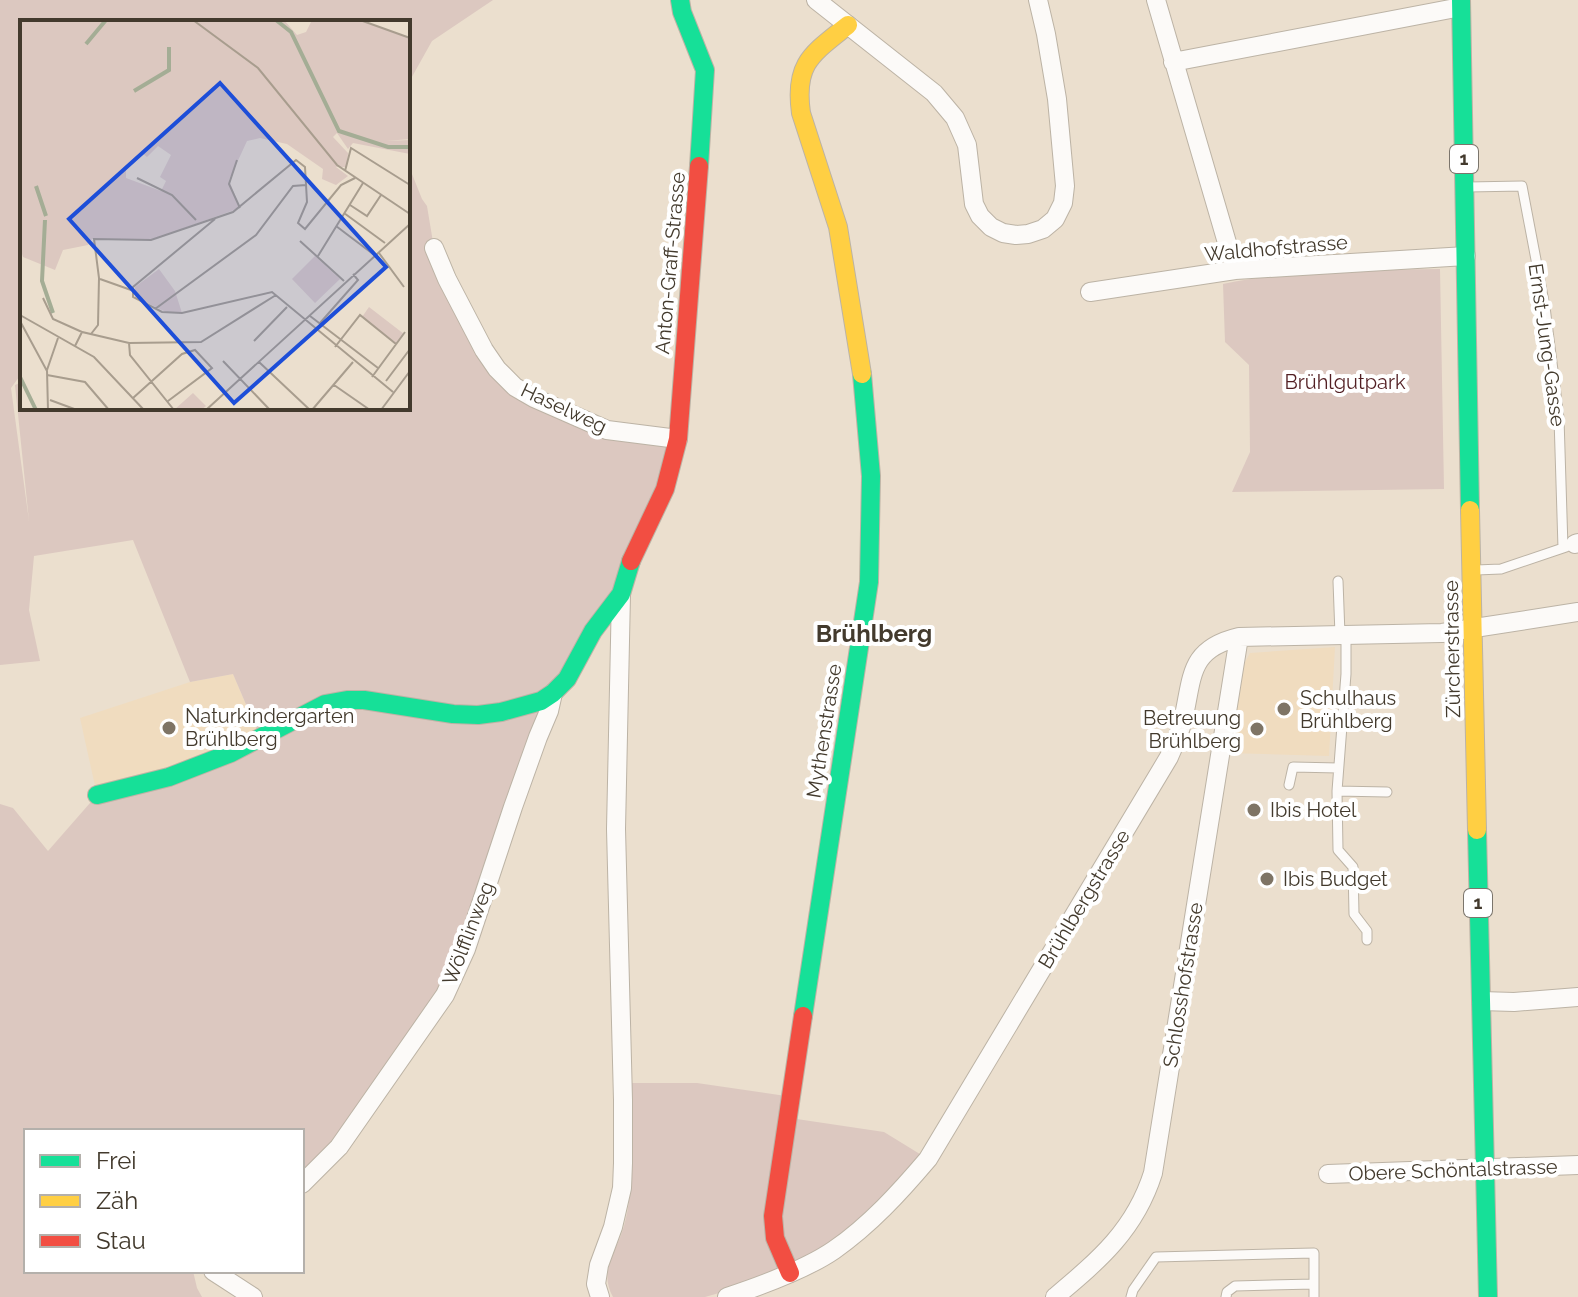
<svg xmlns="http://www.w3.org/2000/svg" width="1578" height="1297" font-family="Raleway,sans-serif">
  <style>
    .built { fill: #f0dcbf }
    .green { fill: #dcc8c0 }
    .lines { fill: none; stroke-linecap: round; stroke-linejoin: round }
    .lane-casing { stroke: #bcb3a5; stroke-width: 11 }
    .street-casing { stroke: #bcb3a5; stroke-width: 20 }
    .fast-casing { stroke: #bcb3a5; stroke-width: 20 }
    .slow-casing { stroke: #bcb3a5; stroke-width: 20 }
    .jam-casing { stroke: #bcb3a5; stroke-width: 20 }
    .lane { stroke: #fcfaf8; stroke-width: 9 }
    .street { stroke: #fcfaf8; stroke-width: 18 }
    .fast { stroke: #16e098; stroke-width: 18 }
    .slow { stroke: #ffcf43; stroke-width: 18 }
    .jam { stroke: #f24e42; stroke-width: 18 }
    .poi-dot { fill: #7e7465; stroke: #fff; stroke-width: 3 }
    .labels { text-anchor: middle; stroke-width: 8; stroke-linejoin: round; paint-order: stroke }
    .shield { fill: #fff; stroke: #7b756c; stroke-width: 2 }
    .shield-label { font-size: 18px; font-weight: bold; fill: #433a2d }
    .street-label { font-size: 20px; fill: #433a2d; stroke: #fff }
    .park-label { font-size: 20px; fill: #521f23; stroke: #fff }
    .poi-label { font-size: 20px; fill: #433a2d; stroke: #fff; text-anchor: start }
    .quarter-label { font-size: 24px; font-weight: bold; fill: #433a2d; stroke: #fff }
    .inset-river { fill: none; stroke: #a4ad95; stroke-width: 4 }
    .inset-road { fill: none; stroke: #a89d8e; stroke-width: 2 }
    .view { fill: #1d4ed8; fill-opacity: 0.15; stroke: #1d4ed8; stroke-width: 4 }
    .inset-edge { fill: none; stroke: #433a2d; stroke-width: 4 }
  </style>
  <rect width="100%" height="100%" fill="#ebdfce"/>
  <path class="built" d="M1335,647L1329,756L1229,753L1244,664L1250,653Z
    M233,674L260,737L97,795L80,718L190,682Z"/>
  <path class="green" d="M0,0H493L432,41L408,84V22H22V373L11,388L29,521L15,385L22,382V408H408V164L422,199L427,206L434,248L497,369L607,430L678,439L665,489L567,679L456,973L302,1184V1131H26V1271H193L197,1288L202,1297H0V804L13,808L48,851L97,795L260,737L233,674L190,682L133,540L34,556L29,610L40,661L0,665Z
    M1440,269L1444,489L1232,492L1250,452L1249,365L1225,342L1223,284C1294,269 1367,270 1440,269Z
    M622,1083H697L793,1097L790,1118L884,1132L928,1159L866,1224L790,1273L705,1297H613C598,1270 617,1252 624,1226C637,1179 629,1130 622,1083Z"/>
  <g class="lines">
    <g class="lane-casing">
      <path id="lane" d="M1468,187L1522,186L1545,307L1559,418L1563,548
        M1476,570L1501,569L1566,547
        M1338,581L1340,635
        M1346,635V674L1337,791L1338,850L1353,867L1354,914L1367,931V940
        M1289,785L1293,767L1338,768
        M1337,791L1387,792
        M1131,1297L1133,1290L1156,1257L1314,1253V1297
        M1226,1297L1227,1292L1235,1286L1314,1284"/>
    </g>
    <g class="street-casing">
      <path id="street" d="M816,0L934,93L955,118L967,145L974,204L980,216L991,227L1003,233L1016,235L1028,234L1043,229L1055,219L1063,203L1065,186L1057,99L1046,34L1038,0
        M1156,0L1235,270
        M1173,62L1461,7
        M434,248L447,279L484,350L497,369L515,387L534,398L607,430L678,439
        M1090,292L1235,270L1466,256
        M1575,544L1578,543
        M1481,1001L1514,1002L1578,997
        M1328,1174L1578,1165
        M302,1184L339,1147L445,995L466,949L513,807L538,737L549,711L553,693
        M213,1271L253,1297
        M600,1297L596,1284L599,1265L613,1227L622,1188L623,1163V1100L616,829L621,594
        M727,1297C760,1286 805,1270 834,1250C870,1225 900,1192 928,1159L1169,757C1174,745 1180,733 1183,720C1193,677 1188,649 1239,637L1442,633L1578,612
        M1055,1297C1099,1260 1135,1230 1153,1173L1239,637"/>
    </g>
    <g class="fast-casing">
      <path id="fast" d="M680,0L682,12L705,70L699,166
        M1461,0L1470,510
        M97,795L169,777L231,753L325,704L347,700H364L453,714L478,715L501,712L541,701L553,693L567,679L593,631L621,594L631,561
        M1477,830L1488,1297
        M803,1016L869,582L871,476L862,374"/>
    </g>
    <g class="slow-casing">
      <path id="slow" d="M848,25C812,54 794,63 801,113L838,227L862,374
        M1470,510L1477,830"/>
    </g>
    <g class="jam-casing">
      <path id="jam" d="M631,561L665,489L678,439L699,166
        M790,1273L775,1238L773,1216L803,1016"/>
    </g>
    <use href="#lane" class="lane"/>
    <use href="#street" class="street"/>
    <use href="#fast" class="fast"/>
    <use href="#slow" class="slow"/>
    <use href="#jam" class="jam"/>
  </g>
  <g class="poi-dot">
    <circle cx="1284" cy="709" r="8"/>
    <circle cx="169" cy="728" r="8"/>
    <circle cx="1257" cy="729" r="8"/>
    <circle cx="1254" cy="810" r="8"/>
    <circle cx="1267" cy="879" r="8"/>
  </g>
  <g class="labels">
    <g class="shield">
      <rect x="1450" y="145" width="28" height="28" rx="6"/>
      <rect x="1464" y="889" width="28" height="28" rx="6"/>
    </g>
    <g class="shield-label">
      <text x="1464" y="165">1</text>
      <text x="1478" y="909">1</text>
    </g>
    <g class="street-label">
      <text transform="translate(1276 248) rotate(-5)" y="7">Waldhofstrasse</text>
      <text transform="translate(670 263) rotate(-85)" y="7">Anton-Graff-Strasse</text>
      <text transform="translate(1547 345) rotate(82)" y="7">Ernst-Jung-Gasse</text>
      <text transform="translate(564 408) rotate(25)" y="7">Haselweg</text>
      <text transform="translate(1452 649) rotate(-91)" y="7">Zürcherstrasse</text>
      <text transform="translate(824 731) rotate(-81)" y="7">Mythenstrasse</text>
      <text transform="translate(1084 899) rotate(-59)" y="7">Brühlbergstrasse</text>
      <text transform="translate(468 933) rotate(-69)" y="7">Wölfflinweg</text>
      <text transform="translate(1183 985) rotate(-81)" y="7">Schlosshofstrasse</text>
      <text transform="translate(1453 1170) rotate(-2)" y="7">Obere Schöntalstrasse</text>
    </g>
    <g class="park-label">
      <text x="1345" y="389">Brühlgutpark</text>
    </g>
    <g class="poi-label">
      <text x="1300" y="705">Schulhaus<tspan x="1300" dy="23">Brühlberg</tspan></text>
      <text x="185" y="723">Naturkindergarten<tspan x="185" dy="23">Brühlberg</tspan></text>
      <text x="1241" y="725" text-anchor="end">Betreuung<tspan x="1241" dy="23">Brühlberg</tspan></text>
      <text x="1270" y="817">Ibis Hotel</text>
      <text x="1283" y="886">Ibis Budget</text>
    </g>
    <g class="quarter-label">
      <text x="874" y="642">Brühlberg</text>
    </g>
  </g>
  <g transform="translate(20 20)">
    <rect width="390" height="390" fill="#ebdfce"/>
    <path d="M0,0H264L277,15L286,12L292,0H340L390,18V119L366,121L390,120V134L333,123L328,129L317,113L313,117L328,133L327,147H316L328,156L316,165L302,159L303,149L267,124L240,118L227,121L209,160L220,188L131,220L72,219L68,225L43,230L35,250L3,237L0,228ZM138,126L151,135L140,157L146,161L141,171L106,158V146L121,132L127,137ZM295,236L320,259L295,283L272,259ZM139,249L155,271L162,293H148L115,277V267ZM349,287L384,314L376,324L342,297ZM173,373L186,386L181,390H154Z" fill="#dcc8c0" fill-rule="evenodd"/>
    <path class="inset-river" d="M256,0L271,12L319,111L368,127H390M66,24L86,0M114,71L149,50V27M16,166L26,196M25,200L22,261L33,293M0,357L16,390"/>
    <path class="inset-road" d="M173,0L238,48L317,145L390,194M340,0L390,18M217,140L209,164L220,188M325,151L331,128L390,165M117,158L152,175L176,200M330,185L347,196L361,175M324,193L365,223M195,199L113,267V277L142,292L162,293L252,272L373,372M316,206L353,234M280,221L324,261M359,233L384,267M298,236L343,163M80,259L111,270M23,278L33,299L62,312M135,289L236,215L273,166L286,165M0,295L74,337L124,390M290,296L358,348M0,301L27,351L28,390M300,303L338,260L333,254M71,314L78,305L79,258L74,219L131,220L213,192L276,140L285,147L287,182L278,203L285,209L321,165L335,158M234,321L267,287M109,323L110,335L154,390M55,326L62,312L109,323L181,322L256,275M315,327L340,295L376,324M203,341L250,390M239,342L290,390M27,350L38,318M27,355L65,362L89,390M352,357L385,312M366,361L390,329M314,365L350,390M113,378L162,334L175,330L192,348L148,381M30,380L57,390M186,390L390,204M292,390L333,342M361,390L390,351"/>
    <path class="view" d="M200,63L366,247L214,383L49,199Z"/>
    <rect width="390" height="390" class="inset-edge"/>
  </g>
  <rect x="24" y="1129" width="280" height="144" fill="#ffffff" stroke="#b4b0ab" stroke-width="2"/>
  <rect x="40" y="1155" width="40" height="12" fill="#16e098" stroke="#b4b0ab" stroke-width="2"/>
  <text x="96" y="1169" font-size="24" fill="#433a2d">Frei</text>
  <rect x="40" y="1195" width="40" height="12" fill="#ffcf43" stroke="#b4b0ab" stroke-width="2"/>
  <text x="96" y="1209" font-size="24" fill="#433a2d">Zäh</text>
  <rect x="40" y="1235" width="40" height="12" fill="#f24e42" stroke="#b4b0ab" stroke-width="2"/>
  <text x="96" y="1249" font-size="24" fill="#433a2d">Stau</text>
</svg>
